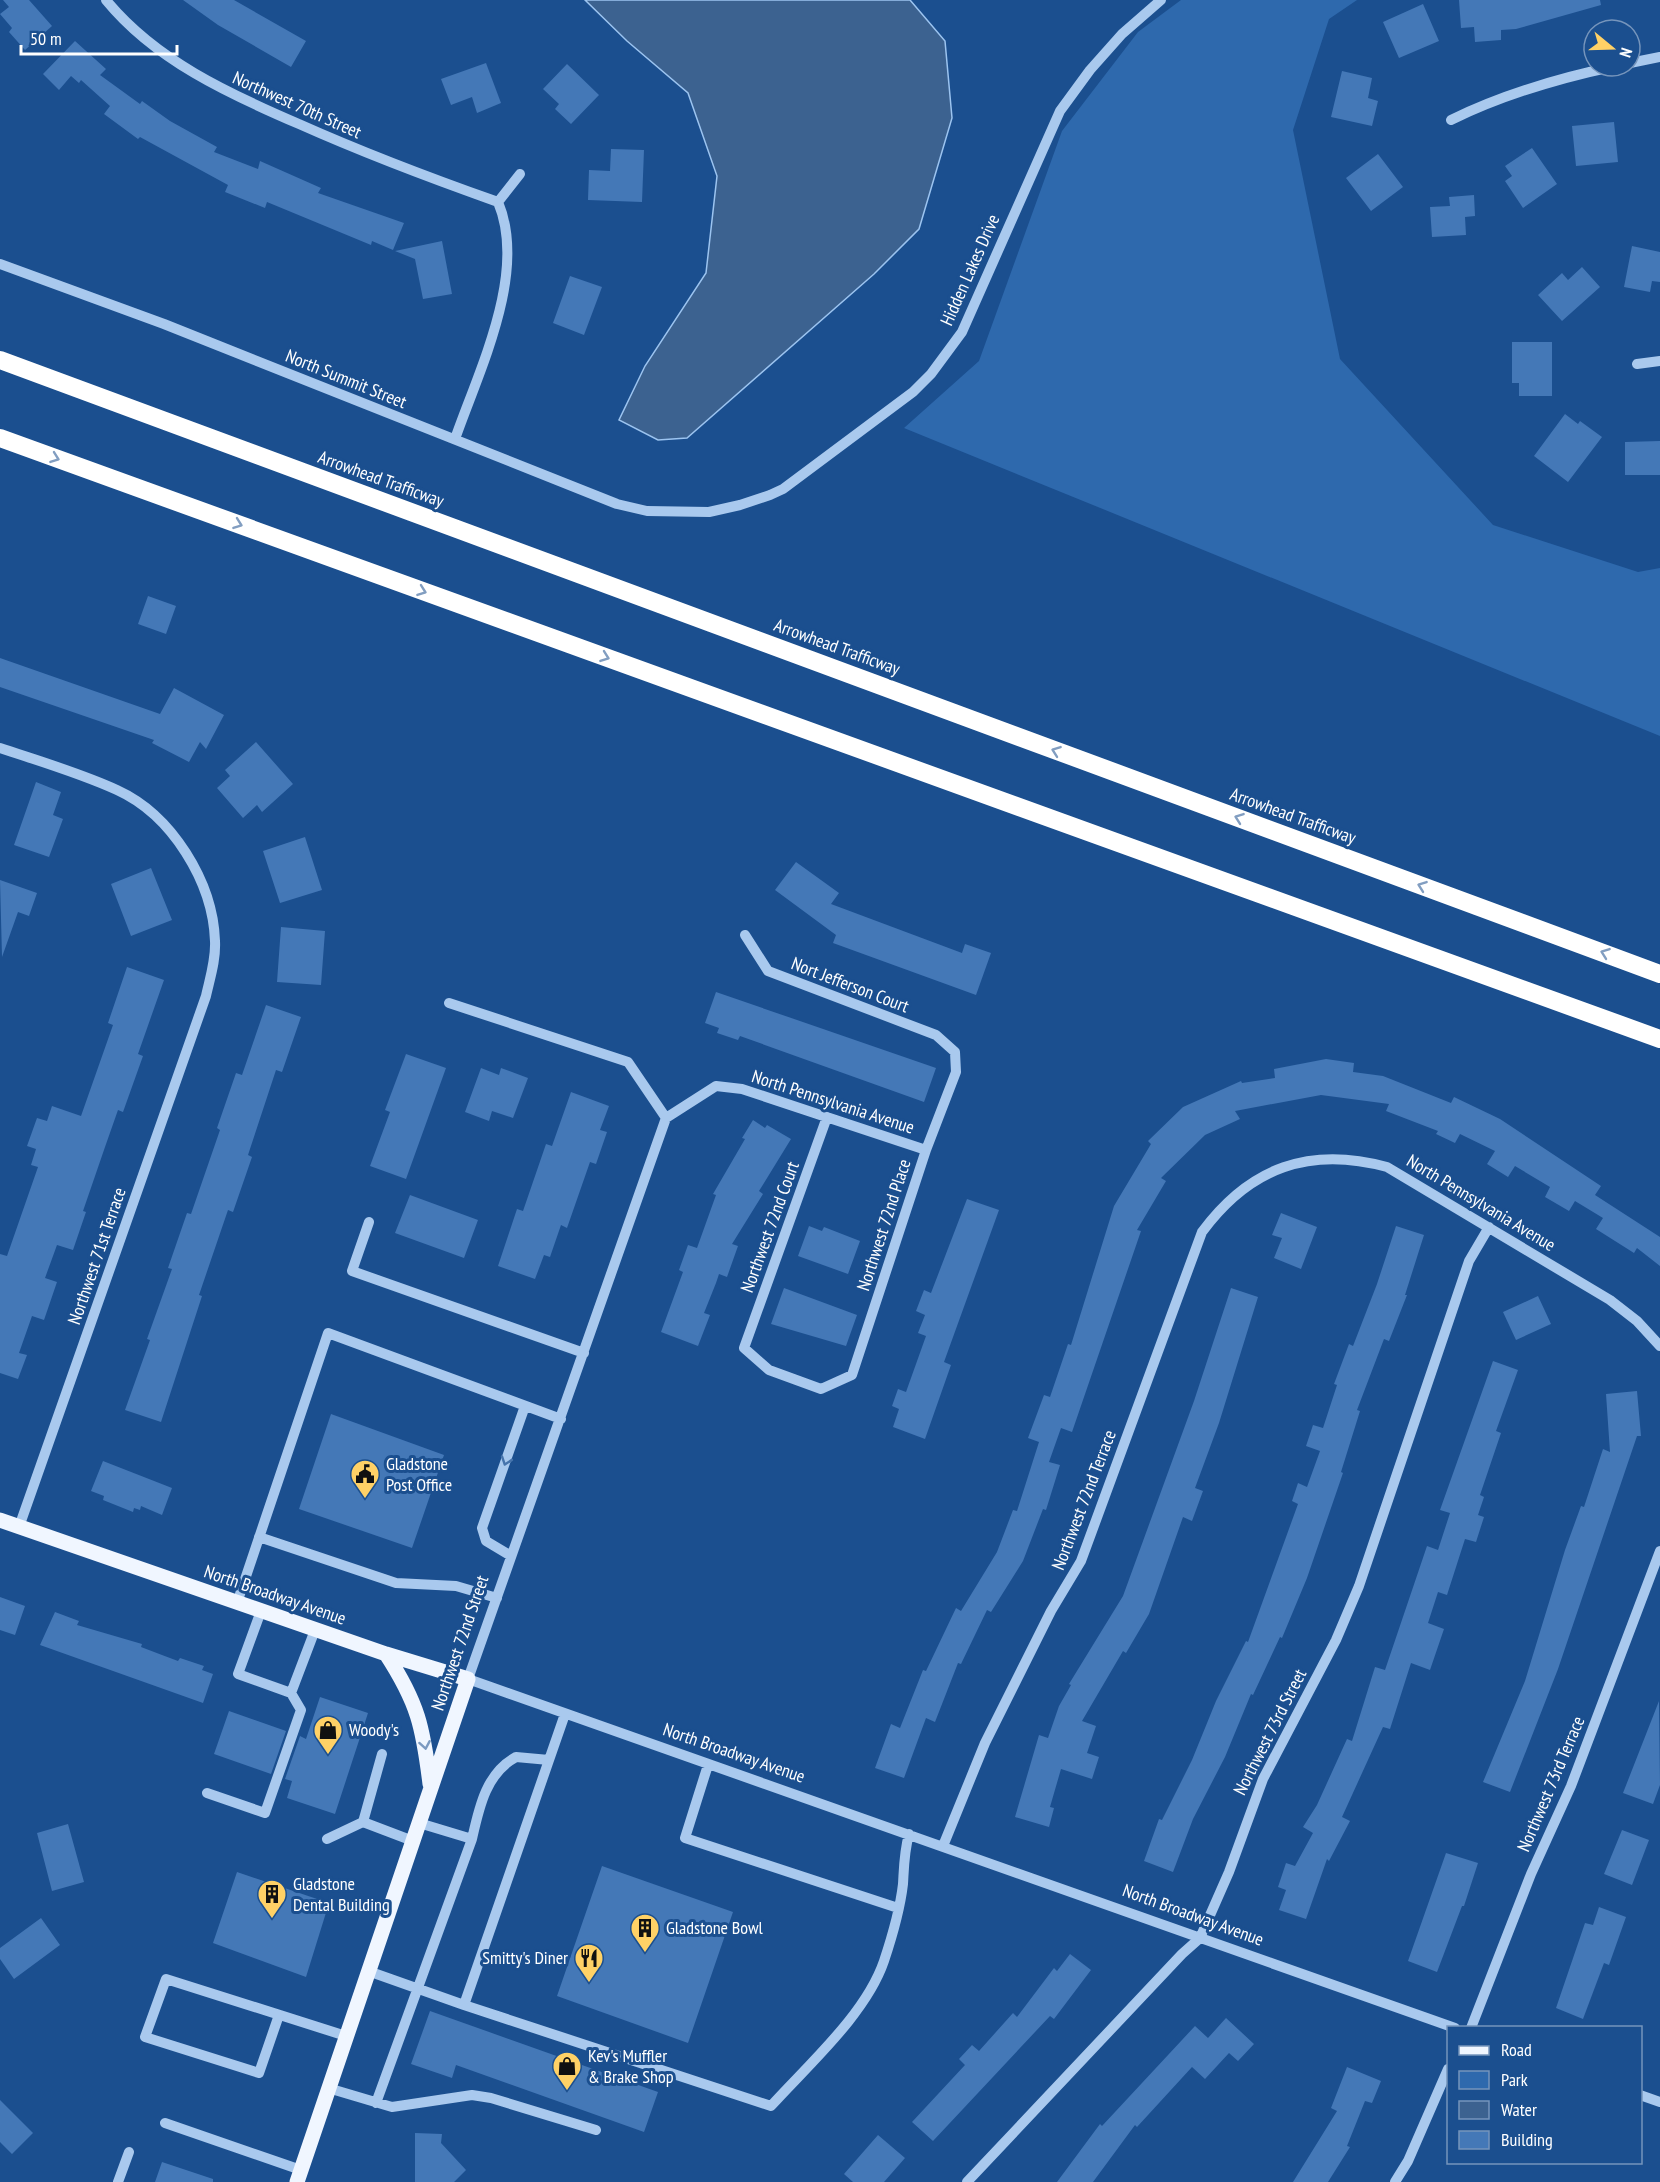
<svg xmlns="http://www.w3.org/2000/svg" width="1660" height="2182" font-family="'PT Sans Narrow',sans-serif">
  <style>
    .green { fill: #2e69ad }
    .water { fill: #3c6290; stroke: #9cc4f0; stroke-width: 1.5 }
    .building { fill: #4478b7 }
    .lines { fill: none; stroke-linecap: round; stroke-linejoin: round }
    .minor { stroke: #a9c9ee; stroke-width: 10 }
    .major { stroke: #f0f6ff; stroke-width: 15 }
    .highway { stroke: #fff; stroke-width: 18 }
    .oneway { stroke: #829ec1 }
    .oneway2 { stroke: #4674ac }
    .oneway3 { stroke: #7b9ac1 }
    .labels { text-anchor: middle; stroke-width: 6; stroke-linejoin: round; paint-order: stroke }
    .street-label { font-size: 18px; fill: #fff; stroke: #1b4f8f }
    .poi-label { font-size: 18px; fill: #fff; stroke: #1b4f8f; text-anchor: start }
  </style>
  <rect width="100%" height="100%" fill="#1b4f8f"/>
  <path class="green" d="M1181,0H1357L1329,19L1293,130L1340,359L1493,525L1638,572L1660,568V736L904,428L979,361L1062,131L1138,32Z"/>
  <path class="water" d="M585,0H910L945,41L952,118L919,229L874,274L687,438L658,440L619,420L645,366L706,273L717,176L688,93L627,41Z"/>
  <path class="building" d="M3,0H29L52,26L25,50L9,32L12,28L0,14L9,7Z
    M183,0H234L306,41L291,67L218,25Z
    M1459,0H1600L1601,5L1516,29L1501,30V40L1475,42L1474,27L1461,28Z
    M1423,4L1439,41L1399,58L1383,22Z
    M75,41L106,69L100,75L140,104L142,101L170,121L217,147L214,152L258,169L260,161L321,188L318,193L404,223L393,250L372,241L371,245L267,202L265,208L225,192L228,185L140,137L138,139L104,114L110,106L81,80L79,83L71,76L59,90L43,74Z
    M486,63L501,103L477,113L472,97L451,105L441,79Z
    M567,64L599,95L571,124L555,109L559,104L543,89Z
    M1342,71L1372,78L1368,98L1378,101L1372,126L1331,117Z
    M1614,122L1618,162L1576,166L1572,126Z
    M1532,148L1557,184L1523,208L1505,181L1512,176L1505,166Z
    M611,149L644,150L642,202L588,200L589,170L610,171Z
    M1378,154L1403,187L1371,211L1346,178Z
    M1474,195L1475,216L1465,217L1466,235L1432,237L1430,207L1450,206L1449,197Z
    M442,241L452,294L423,299L415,259L395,251Z
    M1632,246L1660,252V282L1652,281L1650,292L1624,287Z
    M1582,267L1600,287L1562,321L1538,295L1562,273L1568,280Z
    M570,276L602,287L584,335L553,323Z
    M1512,342H1552V396H1519V383H1512Z
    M1565,414L1578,424L1580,421L1602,437L1568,482L1534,456Z
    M1660,441V475H1625V442Z
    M148,596L176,606L166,634L138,624Z
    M0,658L160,714L174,688L224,715L206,749L200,742L189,762L152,743L154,740L0,687Z
    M256,742L293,784L262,812L257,805L243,818L217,788L230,776L225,770Z
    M36,782L61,792L53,815L63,819L49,857L14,845Z
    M305,837L322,890L280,903L263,851Z
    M796,862L839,893L831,904L962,953L965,944L991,953L976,995L833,943L836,935L775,890Z
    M151,868L172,920L131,936L111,884Z
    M0,880L37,893L29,916L18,912L2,957Z
    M281,927L325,931L321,985L277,982Z
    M127,967L164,980L138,1054L143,1056L123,1112L118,1110L105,1147L83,1211L86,1212L73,1250L57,1245L45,1278L57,1282L44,1320L32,1316L19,1353L27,1355L18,1379L0,1373V1254L7,1256L38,1167L31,1165L36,1149L27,1146L37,1118L47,1121L52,1106L81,1116L113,1025L108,1023Z
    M716,992L936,1068L924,1102L740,1036L738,1040L717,1033L719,1028L705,1023Z
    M266,1005L301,1017L282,1072L276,1070L248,1155L252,1157L233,1212L228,1210L199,1295L202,1296L161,1422L125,1410L150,1340L147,1339L172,1269L168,1268L187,1213L191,1214L220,1130L217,1128L236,1073L242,1075Z
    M406,1054L446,1068L406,1179L370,1166L390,1112L385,1110Z
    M1326,1059L1354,1063L1353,1072L1383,1076L1451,1103L1454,1097L1500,1119L1601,1186L1595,1195L1660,1237V1266L1637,1248L1634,1253L1596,1229L1603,1218L1575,1201L1569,1211L1545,1197L1550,1187L1515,1166L1508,1177L1487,1164L1495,1151L1460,1134L1455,1143L1436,1134L1438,1131L1386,1111L1389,1104L1321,1095L1235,1111L1240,1119L1205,1135L1161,1178L1166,1181L1137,1230L1141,1231L1072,1432L1061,1428L1049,1462L1060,1465L1046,1510L1043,1509L1023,1561L991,1612L987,1610L961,1664L958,1663L935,1722L926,1718L904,1778L875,1768L891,1724L900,1728L923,1670L926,1671L956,1608L961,1611L997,1552L1013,1510L1017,1511L1039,1442L1028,1438L1044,1395L1050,1397L1068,1344L1071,1345L1114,1206L1151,1144L1148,1141L1183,1107L1241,1081L1242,1083L1275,1078L1274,1069Z
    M481,1068L499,1075L501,1068L528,1078L513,1118L492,1111L489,1121L465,1112Z
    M571,1092L609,1106L600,1130L607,1132L596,1164L590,1162L567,1228L561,1225L550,1257L544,1255L535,1279L498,1266L517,1209L523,1211L546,1144L552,1146Z
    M753,1120L765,1128L767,1125L791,1139L759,1191L763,1194L732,1244L738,1246L727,1277L719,1274L716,1283L704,1313L710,1315L698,1346L661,1332L683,1272L679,1270L688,1245L697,1248L716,1195L713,1194L745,1139L742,1138Z
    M410,1195L478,1220L464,1258L395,1233Z
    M967,1199L999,1210L944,1362L951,1365L925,1439L893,1427L899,1409L892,1406L898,1389L906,1392L926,1336L918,1333L925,1315L916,1311L924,1290L931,1293Z
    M1281,1213L1317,1227L1301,1269L1274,1258L1282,1238L1272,1235Z
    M809,1226L822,1231L824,1227L860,1241L848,1274L798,1256Z
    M1396,1226L1424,1235L1405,1295H1407L1389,1341L1384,1339L1357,1410L1360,1411L1341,1472L1343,1473L1307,1578L1282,1638L1280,1637L1253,1695L1251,1694L1225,1757L1193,1819L1173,1872L1144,1861L1159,1819L1162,1820L1192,1760L1216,1701L1246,1641L1248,1642L1298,1504L1292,1501L1298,1483L1307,1487L1320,1451L1306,1446L1313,1425L1323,1428L1337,1385L1334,1384L1349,1344L1353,1346L1377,1284Z
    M784,1288L857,1315L846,1346L771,1324Z
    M1231,1288L1258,1297L1219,1423L1195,1488L1203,1491L1192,1521L1183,1517L1149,1614L1126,1653L1123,1651L1082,1721L1096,1726L1087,1753L1099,1757L1092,1779L1061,1769L1050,1807L1054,1808L1049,1827L1015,1817L1039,1735L1048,1738L1059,1706L1071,1685L1069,1684L1123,1596L1194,1401Z
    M1538,1296L1551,1324L1516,1340L1503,1312Z
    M1493,1361L1518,1370L1496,1431L1501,1433L1480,1495L1484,1497L1478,1515L1484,1517L1476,1542L1465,1539L1447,1595L1438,1592L1428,1623L1444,1629L1430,1670L1411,1663L1390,1729L1383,1727L1342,1817L1350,1821L1329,1861L1327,1859L1306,1919L1279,1910L1286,1890L1278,1887L1286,1863L1295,1866L1313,1833L1303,1827L1317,1805L1347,1739L1352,1741L1375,1667L1385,1670L1427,1546L1438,1550L1450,1513L1440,1510Z
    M1637,1391L1641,1436H1637L1558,1669L1510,1792L1483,1782L1525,1681L1565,1550L1581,1506L1584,1507L1603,1449L1610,1452L1606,1394Z
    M331,1414L444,1455L412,1548L299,1509Z
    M103,1461L172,1488L162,1515L141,1506L140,1510L134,1508L133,1512L103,1500L104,1496L91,1491Z
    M0,1597L25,1606L15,1635L0,1630Z
    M55,1612L79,1621L77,1625L142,1644L141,1647L162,1655L178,1661L180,1658L204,1666L202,1670L213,1674L203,1703L40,1645Z
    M320,1697L368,1713L335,1814L287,1798L292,1781L285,1779L300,1736L306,1739Z
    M1659,1701L1660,1785L1653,1804L1623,1793Z
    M229,1711L286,1731L271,1774L214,1754Z
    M68,1824L84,1882L52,1891L37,1833Z
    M1622,1830L1649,1840L1632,1885L1604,1874Z
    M1446,1853L1478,1863L1464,1906H1462L1437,1972L1408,1961Z
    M602,1866L733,1912L688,2043L557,1996Z
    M237,1872L329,1903L306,1977L213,1943Z
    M1599,1907L1626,1917L1609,1965L1604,1963L1583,2019L1556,2008L1585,1923L1593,1925Z
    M41,1918L60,1945L14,1979L0,1959V1948Z
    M1070,1954L1091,1970L1054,2019L1050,2016L933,2141L912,2122L965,2065L959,2059L972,2045L979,2051L1013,2013L1017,2017L1054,1968L1057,1971Z
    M430,2011L658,2092L644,2132L456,2065L452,2078L411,2064Z
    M1226,2018L1254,2044L1238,2061L1229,2053L1205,2079L1192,2067L1137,2127L1135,2125L1093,2182H1057L1100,2124L1102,2126L1195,2026L1208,2038Z
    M1347,2067L1381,2081L1372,2103L1365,2101L1347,2146L1350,2147L1328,2182H1293L1337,2111L1331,2108Z
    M0,2100L33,2133L12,2154L0,2142Z
    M415,2133L442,2134L441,2143L466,2170L454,2182H415Z
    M878,2135L905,2158L884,2182H853L844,2174Z
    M162,2162L213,2179V2182H155Z"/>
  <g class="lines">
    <path class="minor" d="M106,0C155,60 229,94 299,124C364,153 430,178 498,202C528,273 479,370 455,439
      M1630,63L1660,57
      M1451,120C1504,94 1559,78 1616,66
      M498,202L520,174
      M0,264L164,324L617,504L647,511L709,512L740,505L770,495L783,489L913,392L931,374L962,332L1060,111L1090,70L1122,34L1161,0
      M1637,364L1660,361
      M0,748C39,761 80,773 117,790C172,815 213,882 215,941C216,960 210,978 206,996L19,1527
      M745,935L768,971L936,1035L955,1052L956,1072L926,1150L852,1375L821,1389L769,1370L744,1348L827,1117
      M449,1003L628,1062L666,1118
      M666,1118L468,1679L1455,2028
      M666,1118L716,1086L742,1089L926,1150
      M369,1222L352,1271L584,1353
      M259,1537L396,1583L456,1586L497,1598
      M511,1556L486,1541L482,1528L525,1406
      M237,1603L328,1333L561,1419
      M261,1611L238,1674L291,1693L315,1630
      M382,1754L363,1822L413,1841
      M708,1765L685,1838L898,1908
      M207,1793L265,1813L301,1710L291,1693
      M327,1839L363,1822
      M472,1839C479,1808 486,1773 516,1757L549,1760
      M943,1846L985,1743L1051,1611L1081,1561L1202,1232C1250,1167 1310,1146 1387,1167L1610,1300L1637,1321L1660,1346
      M368,1971L464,2005L565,1714
      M464,2005L771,2106C808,2065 866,2014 884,1961C892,1937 900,1910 903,1884C904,1867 904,1852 909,1834
      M279,2015L259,2073L145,2037L166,1979L346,2036
      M1471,2028L1531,1874L1571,1786L1660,1551
      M328,2088L392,2107L472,2095L491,2098L596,2130
      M1640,2095L1660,2102
      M376,2103L472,1839L419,1823
      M165,2123L301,2170
      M118,2182L129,2152
      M967,2182L1182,1954L1200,1938L1229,1872L1263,1779L1336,1640L1359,1586L1469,1261L1489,1227
      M1395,2182L1408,2161L1448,2069"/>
    <path class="major" d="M0,1520L386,1654L468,1679L297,2182
      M386,1654C418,1703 423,1727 430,1784"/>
    <path class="highway" d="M0,360L1660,974
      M0,438L1660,1039"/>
  </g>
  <defs><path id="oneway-chevron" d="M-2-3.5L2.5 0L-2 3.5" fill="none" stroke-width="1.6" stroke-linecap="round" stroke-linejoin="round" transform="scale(1.5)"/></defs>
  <g class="oneway">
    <use href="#oneway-chevron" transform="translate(55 458) rotate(20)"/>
    <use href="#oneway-chevron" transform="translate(238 524) rotate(20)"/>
    <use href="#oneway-chevron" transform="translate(422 591) rotate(20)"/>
    <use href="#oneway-chevron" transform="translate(605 657) rotate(20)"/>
    <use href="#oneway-chevron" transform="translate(1056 751) rotate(-160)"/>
    <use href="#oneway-chevron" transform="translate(1239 818) rotate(-160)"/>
    <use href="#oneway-chevron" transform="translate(1422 886) rotate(-160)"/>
    <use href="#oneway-chevron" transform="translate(1605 953) rotate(-160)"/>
  </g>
  <use class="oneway2" href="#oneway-chevron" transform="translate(506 1461) rotate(109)"/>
  <use class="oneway3" href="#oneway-chevron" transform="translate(425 1745) rotate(80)"/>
  <defs>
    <g id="civic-pin" transform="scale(1.5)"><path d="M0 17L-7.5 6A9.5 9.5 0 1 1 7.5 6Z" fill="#ffd166" stroke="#1b4f8f"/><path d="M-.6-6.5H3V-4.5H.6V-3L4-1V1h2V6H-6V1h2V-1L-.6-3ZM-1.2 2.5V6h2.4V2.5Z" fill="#111"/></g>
    <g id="shop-pin" transform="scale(1.5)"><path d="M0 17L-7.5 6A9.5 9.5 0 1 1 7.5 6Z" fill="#ffd166" stroke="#1b4f8f"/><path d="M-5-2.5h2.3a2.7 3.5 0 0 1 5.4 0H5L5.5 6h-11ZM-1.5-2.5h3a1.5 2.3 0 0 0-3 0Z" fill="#111"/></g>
    <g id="building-pin" transform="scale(1.5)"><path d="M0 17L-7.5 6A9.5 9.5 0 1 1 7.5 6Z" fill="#ffd166" stroke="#1b4f8f"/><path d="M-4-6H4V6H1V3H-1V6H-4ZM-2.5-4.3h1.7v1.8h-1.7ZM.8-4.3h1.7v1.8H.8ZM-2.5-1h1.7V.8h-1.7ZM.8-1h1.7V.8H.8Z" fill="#111"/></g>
    <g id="restaurant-pin" transform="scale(1.5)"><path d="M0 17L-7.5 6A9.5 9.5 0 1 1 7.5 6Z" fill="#ffd166" stroke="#1b4f8f"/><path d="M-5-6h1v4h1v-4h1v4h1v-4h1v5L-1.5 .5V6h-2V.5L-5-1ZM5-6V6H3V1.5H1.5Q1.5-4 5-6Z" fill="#111"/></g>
  </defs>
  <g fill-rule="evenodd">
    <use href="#civic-pin" x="365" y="1474"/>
    <use href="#shop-pin" x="328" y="1730"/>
    <use href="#building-pin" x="272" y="1894"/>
    <use href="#building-pin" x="645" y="1928"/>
    <use href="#restaurant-pin" x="589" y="1958"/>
    <use href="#shop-pin" x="567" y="2066"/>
  </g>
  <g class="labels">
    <g class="street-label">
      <text transform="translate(297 105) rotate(24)" y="6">Northwest 70th Street</text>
      <text transform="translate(970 270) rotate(-66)" y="6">Hidden Lakes Drive</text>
      <text transform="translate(346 379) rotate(22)" y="6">North Summit Street</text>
      <text transform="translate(381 479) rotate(20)" y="6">Arrowhead Trafficway</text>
      <text transform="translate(837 647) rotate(20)" y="6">Arrowhead Trafficway</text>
      <text transform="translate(1293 816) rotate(20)" y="6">Arrowhead Trafficway</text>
      <text transform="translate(850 985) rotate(21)" y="6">Nort Jefferson Court</text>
      <text transform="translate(833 1102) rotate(18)" y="6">North Pennsylvania Avenue</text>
      <text transform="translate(1481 1203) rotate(31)" y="6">North Pennsylvania Avenue</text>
      <text transform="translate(884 1225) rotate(-72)" y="6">Northwest 72nd Place</text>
      <text transform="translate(770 1227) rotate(-70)" y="6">Northwest 72nd Court</text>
      <text transform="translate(97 1256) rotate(-71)" y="6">Northwest 71st Terrace</text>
      <text transform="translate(1084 1500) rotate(-69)" y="6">Northwest 72nd Terrace</text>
      <text transform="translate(275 1595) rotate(19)" y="6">North Broadway Avenue</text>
      <text transform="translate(460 1643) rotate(-71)" y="6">Northwest 72nd Street</text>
      <text transform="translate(1270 1732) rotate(-63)" y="6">Northwest 73rd Street</text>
      <text transform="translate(734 1753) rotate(19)" y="6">North Broadway Avenue</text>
      <text transform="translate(1551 1784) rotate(-67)" y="6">Northwest 73rd Terrace</text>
      <text transform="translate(1193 1915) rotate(20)" y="6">North Broadway Avenue</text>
    </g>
    <g class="poi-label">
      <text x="386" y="1470">Gladstone<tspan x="386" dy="21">Post Office</tspan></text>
      <text x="349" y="1736">Woody's</text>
      <text x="293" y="1890">Gladstone<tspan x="293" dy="21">Dental Building</tspan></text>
      <text x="666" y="1934">Gladstone Bowl</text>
      <text x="568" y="1964" text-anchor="end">Smitty's Diner</text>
      <text x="588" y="2062">Kev's Muffler<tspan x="588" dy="21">&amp; Brake Shop</tspan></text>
    </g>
  </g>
  <rect x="1447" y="2026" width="195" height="138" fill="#1b4f8f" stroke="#7695bc" stroke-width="1.5"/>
  <rect x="1459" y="2046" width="30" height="9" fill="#f0f6ff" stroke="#7695bc" stroke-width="1.5"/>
  <text x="1501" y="2056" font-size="18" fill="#ffffff">Road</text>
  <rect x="1459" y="2071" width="30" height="18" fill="#2e69ad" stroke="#7695bc" stroke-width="1.5"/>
  <text x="1501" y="2086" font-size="18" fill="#ffffff">Park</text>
  <rect x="1459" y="2101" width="30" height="18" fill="#3c6290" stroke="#7695bc" stroke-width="1.5"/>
  <text x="1501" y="2116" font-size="18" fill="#ffffff">Water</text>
  <rect x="1459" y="2131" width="30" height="18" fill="#4478b7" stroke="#7695bc" stroke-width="1.5"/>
  <text x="1501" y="2146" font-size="18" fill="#ffffff">Building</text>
  <g transform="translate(1612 48) rotate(109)"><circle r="28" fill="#1b4f8f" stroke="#7695bc" stroke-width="1.5"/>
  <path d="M0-4.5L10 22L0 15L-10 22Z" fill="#ffd166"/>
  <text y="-9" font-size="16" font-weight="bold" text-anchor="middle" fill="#ffffff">N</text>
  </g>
  <path d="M21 45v9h156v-9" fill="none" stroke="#ffffff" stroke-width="3"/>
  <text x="30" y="45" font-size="18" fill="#ffffff" stroke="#1b4f8f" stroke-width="4.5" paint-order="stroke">50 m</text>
</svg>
